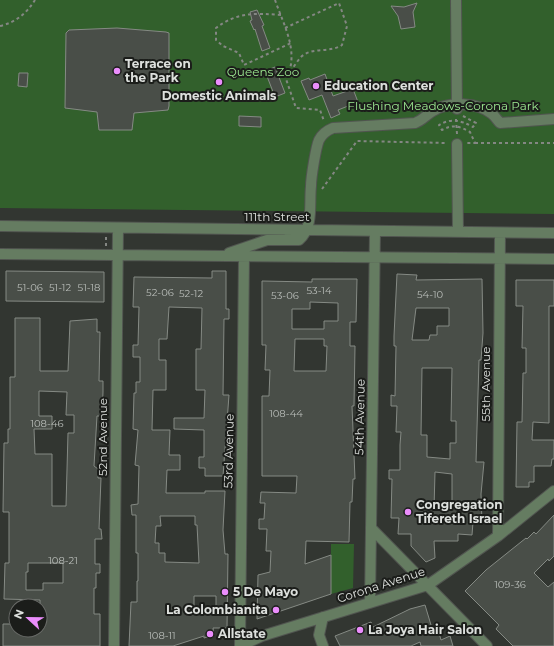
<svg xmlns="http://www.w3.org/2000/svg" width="554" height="646" font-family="Montserrat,sans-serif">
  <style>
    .green { fill: #32602c }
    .building { fill: #494e48; stroke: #858a84; fill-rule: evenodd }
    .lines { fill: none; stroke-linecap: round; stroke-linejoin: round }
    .minor-casing { stroke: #515550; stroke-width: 12 }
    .path { stroke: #848783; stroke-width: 2; stroke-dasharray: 3 3; stroke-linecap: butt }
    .minor { stroke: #657c61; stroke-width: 10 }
    .poi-dot { fill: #eb8dfc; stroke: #1b1d1a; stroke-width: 1.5 }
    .labels { text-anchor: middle; stroke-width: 4; stroke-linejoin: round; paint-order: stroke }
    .number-label { font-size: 10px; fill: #b8bcb8 }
    .poi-label { font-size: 12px; font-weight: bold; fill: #dde0dd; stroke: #1b1d1a; text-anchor: start }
    .park-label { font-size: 12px; fill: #9ce891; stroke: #1b1d1a }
    .street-label { font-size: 12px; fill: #dde0dd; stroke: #1b1d1a }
  </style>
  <rect width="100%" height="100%" fill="#323631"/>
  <path class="green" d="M0,0H554V214L0,208Z
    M331,544H354L353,588L331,594Z"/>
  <path class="building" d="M417,3L413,12L415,27L401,29L398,16L391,6L404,7Z
    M257,10L264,25L262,26L270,48L262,51L255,29L254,30L250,21L252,20L250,12Z
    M117,28L166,32L169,33V106L168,110L134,113L132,130H99L97,112L65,108L66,33L69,30Z
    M275,67L285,93L275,97L265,71Z
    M19,73H28L27,87L18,86Z
    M325,74L333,96L353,89L358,102L338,110L340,114L331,118L322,95L309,100L301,81L309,78L310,80Z
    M239,116L261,117V127L239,126Z
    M6,271L104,272V302L6,301Z
    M212,271H226V309H229V319H224L223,395H229L223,476H205V468H199V457H204V430L174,429V418H204L205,390H196V349H201L202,308L169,307L167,339H159V360H166V390H153L152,430H170L169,455H180V470H167L166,493H205V491H225L223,530L225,554H228L227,628H213L214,635L204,638V636L173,646H129L131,602H137V581H138V553H136V515H132L131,505L138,504L139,466L135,465L138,430L133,429L134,393H136V382H140V357H133V345H138L139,307H133L134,277L212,278ZM160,516H195V525H197L199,563L165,562V553H159V543H155L156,526H161ZM194,596H216V614H194Z
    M397,274L417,275L416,280L482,279L483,333L481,360H479L476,462H484L481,494L482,522H473L472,535L458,534V541H434L435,558L426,562L411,546V534H398L399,518H391L392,479H389V470H400V445L401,432H396L397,406H391V395L395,396L396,346H394V336ZM416,308H449V326H437V335H430L429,340H412ZM422,368H452L451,421H456V443H450V459L427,457V435H421ZM435,472L452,474V509H434Z
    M312,279H357L356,322H350V346H355L354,406H352L355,479H353L352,502H350L349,542L306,541L305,564L331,555V594L257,619L258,575L270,572L271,551H266L267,529H259V519H264L265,503H260L261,492L296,493L297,476H262V396H269L270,370H265L266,345H262V281L312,282ZM310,302L338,303V321H324V329H292V309H310ZM295,339H324V346H327L326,371H294Z
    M516,280H554V306H549V423L533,422L532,440H554V459H552L551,466H534V482H529V487H516L517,422H522L523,373H526V348H522L523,306H516Z
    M15,318H40V371H68L70,321L97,319V332H100L99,381H103V392L102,416H97L94,466L98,469V478H101L99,529H101L102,539H95V564H100V573H96V588H94V614H100V646H3V624H16V630H40V600L4,599L5,563H9V512H3L4,443H8V429H10V377H15ZM39,391L67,392L66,415H74V433H68L66,506H52V454H35L34,429H52V416H39ZM28,563H63V583H43V590H26V572H28Z
    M554,515V556L549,561L548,559L534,573L548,587L554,582V646H513L496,629L499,625L465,591L486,570L526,538L527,539L534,532L536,534Z
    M425,605L434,635L439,633L441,640L450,636L453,646H421L420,642L411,646H340L335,636L371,622L373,627L410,609Z"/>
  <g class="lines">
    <g class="minor-casing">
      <path id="minor" d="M456,0L457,109
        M457,144L458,232
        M0,226L554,233
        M287,240H299C314,227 309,204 311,186C311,177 316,147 319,140C322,134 328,130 333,128L415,123C423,120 426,115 433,111C448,101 478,102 492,114C495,116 497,120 500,123L554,119
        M229,253L267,240H287L291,235
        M0,254L554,259
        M371,528L487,646
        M498,536L500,233
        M370,603L375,231
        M114,646L118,228
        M240,646L244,256
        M240,646L262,636L428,585L498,536L554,491
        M323,646L319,635L323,617"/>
    </g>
    <path class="path" d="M275,0C284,26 300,53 286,79L296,108L320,110L324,121
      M281,15C255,13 237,12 216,28V40L223,46L239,53L244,65L291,43
      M0,26C16,22 26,14 35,0
      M285,28L339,3L347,26L342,45C330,53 313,47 302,56C298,60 295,65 292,69
      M463,116L476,123L473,127C460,120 451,118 439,125L442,130C453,124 459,126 470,132L475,143H467
      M456,119L457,134
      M475,143H554
      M322,189L357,141L447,143
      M106,246V236"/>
    <use href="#minor" class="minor"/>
  </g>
  <g class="poi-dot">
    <circle cx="117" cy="71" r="4"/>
    <circle cx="219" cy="82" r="4"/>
    <circle cx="316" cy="86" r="4"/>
    <circle cx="408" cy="512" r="4"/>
    <circle cx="225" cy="592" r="4"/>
    <circle cx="276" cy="610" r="4"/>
    <circle cx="360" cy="630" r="4"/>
    <circle cx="210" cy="634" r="4"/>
  </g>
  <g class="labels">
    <g class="number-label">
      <text x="30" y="291">51-06</text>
      <text x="60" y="291">51-12</text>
      <text x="89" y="291">51-18</text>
      <text x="319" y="294">53-14</text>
      <text x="160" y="296">52-06</text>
      <text x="191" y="297">52-12</text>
      <text x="430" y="298">54-10</text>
      <text x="285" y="299">53-06</text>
      <text x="286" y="417">108-44</text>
      <text x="47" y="427">108-46</text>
      <text x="63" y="564">108-21</text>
      <text x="510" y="588">109-36</text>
      <text x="162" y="639">108-11</text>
    </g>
    <g class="poi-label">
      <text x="125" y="68">Terrace on<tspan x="125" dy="14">the Park</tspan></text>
      <text x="324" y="90">Education Center</text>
      <text x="219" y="100" text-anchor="middle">Domestic Animals</text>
      <text x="416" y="509">Congregation<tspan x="416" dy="14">Tifereth Israel</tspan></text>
      <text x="233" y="596">5 De Mayo</text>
      <text x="268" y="614" text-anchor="end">La Colombianita</text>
      <text x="368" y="634">La Joya Hair Salon</text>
      <text x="218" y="638">Allstate</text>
    </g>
    <g class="park-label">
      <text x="263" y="76">Queens Zoo</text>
      <text x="443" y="110">Flushing Meadows-Corona Park</text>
    </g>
    <g class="street-label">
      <text x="277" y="221">111th Street</text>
      <text transform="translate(486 384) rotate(-90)" y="4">55th Avenue</text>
      <text transform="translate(360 417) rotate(-89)" y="4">54th Avenue</text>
      <text transform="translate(103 437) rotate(-90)" y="4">52nd Avenue</text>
      <text transform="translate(229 451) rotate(-89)" y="4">53rd Avenue</text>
      <text transform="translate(381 585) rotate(-18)" y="4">Corona Avenue</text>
    </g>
  </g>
  <g transform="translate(28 618) rotate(292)"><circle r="19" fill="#1b1d1a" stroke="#696b68"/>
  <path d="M0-3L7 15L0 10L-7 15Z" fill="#eb8dfc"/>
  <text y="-6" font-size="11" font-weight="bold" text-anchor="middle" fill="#dde0dd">N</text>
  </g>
</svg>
